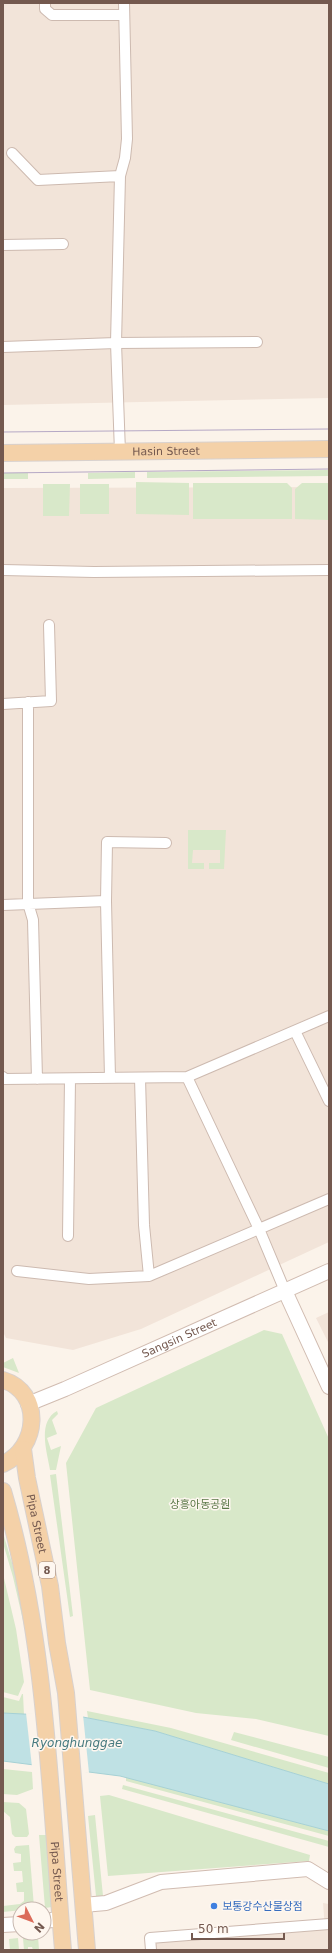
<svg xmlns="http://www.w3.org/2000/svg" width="332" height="1953" font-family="'DejaVu Sans','Noto Sans KR',sans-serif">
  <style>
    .residential { fill: #f2e4d9 }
    .green { fill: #d8e8c9 }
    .water { fill: #bfe1e4; stroke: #a6d1d5 }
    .pier { fill: #fbf3ea }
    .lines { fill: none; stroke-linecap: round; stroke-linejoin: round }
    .street-casing { stroke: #cdbab0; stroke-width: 12 }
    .secondary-casing { stroke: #d1bcb1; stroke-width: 16 }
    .primary-casing { stroke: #d8d1ce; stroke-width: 18 }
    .street { stroke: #fff; stroke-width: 10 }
    .secondary { stroke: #fff; stroke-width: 14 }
    .primary { stroke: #f4d1a8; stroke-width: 16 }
    .tram { stroke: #b5a8c5; stroke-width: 1 }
    .shop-dot { fill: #3f7fe0; stroke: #fef7f0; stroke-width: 1.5 }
    .labels { text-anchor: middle; stroke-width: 3; stroke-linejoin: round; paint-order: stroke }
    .shield { fill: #fef7f0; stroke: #9d887f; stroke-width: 1 }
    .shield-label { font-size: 10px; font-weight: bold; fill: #74594f }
    .street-label { font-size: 11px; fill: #74594f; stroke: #fef7f0 }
    .park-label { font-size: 11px; fill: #5a7847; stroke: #fef7f0 }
    .shop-label { font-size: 11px; fill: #366cbe; stroke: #fef7f0; text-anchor: start }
    .water-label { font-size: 12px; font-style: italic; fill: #477a7f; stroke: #fef7f0 }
  </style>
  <rect width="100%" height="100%" fill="#fbf3ea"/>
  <path class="residential" d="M3,3H329V398L3,405Z
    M329,487V1242L141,1329L73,1350L6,1338L3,1332V488Z
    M329,1312V1344L316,1318Z
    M323,1903L329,1904V1950H154L153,1941L325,1929Z"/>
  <path class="green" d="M329,470V476L147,478V472Z
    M135,472V478L88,479V473Z
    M3,473H28V479H3Z
    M136,482L189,483V515L136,514Z
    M193,483H287L292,488V519H193Z
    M302,483H329V520L295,519V489Z
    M43,484H70L69,516H43Z
    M80,484H109V514H80Z
    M188,830H226L224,869H209V863H220V850H193L192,863H204V869H188Z
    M264,1330L282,1334L329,1439V1736L256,1719L196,1713L90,1690L66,1463L96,1408Z
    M13,1358L19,1373L3,1367V1363Z
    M57,1411L58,1414L52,1420L57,1434L47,1438L51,1450L61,1446L56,1470H50C47,1452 37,1422 57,1411Z
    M56,1474L73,1616L70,1617L50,1475Z
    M3,1533L16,1576L27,1624L24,1625L13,1577L3,1543Z
    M3,1574L16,1629L23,1675L24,1682L18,1696L3,1692Z
    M22,1694H23L24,1715L3,1713V1697L19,1701Z
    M87,1711L171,1728L329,1773V1784L155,1731L88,1718Z
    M234,1732L329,1757V1768L231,1740Z
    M3,1769L32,1772L33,1789L17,1795L3,1794Z
    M126,1777L329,1831V1836L126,1781Z
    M123,1785L329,1841V1847L122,1789Z
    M109,1795L310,1855L309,1861L108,1876L100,1796Z
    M3,1802L19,1803L26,1809L29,1834L27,1837H15L12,1834L10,1817L3,1811Z
    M95,1815L103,1896H96L88,1816Z
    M39,1835H46L52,1907L45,1908Z
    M29,1845L34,1907L32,1909L3,1912V1906L20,1904L24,1901V1892H17L16,1883L23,1882L22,1871H14L13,1863L21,1862V1854L15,1853L14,1849L16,1846Z
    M38,1936L39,1950H33L32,1947H28V1950H24L23,1938Z
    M18,1938L19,1950H10L9,1939Z"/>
  <path class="water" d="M3,1713L83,1717L155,1731L329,1784V1831L120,1776L3,1761Z"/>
  <path class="pier" d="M26,1713L83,1715L89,1773L32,1767Z"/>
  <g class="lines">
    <g class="street-casing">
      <path id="street" d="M45,3V9L52,15H124
        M12,153L38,180L120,176L125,158L127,139L124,3
        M3,245L63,244
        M3,347L116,343L257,342
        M120,452L116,343L120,176
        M3,570L94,572L329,570
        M28,702V903L33,920L37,1079
        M3,704L51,701L49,625
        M3,905L106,901
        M295,1031L329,1101
        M3,1077L4,1079L187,1077L329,1016
        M187,1077L259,1229L285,1291
        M110,1078L106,901L107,842L166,843
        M140,1078L144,1225L149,1276
        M68,1236L70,1079
        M17,1271L89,1279L149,1276L329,1199
        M151,1950L150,1938L329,1924"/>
    </g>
    <g class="secondary-casing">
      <g id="secondary">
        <path d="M285,1291L329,1387"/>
        <path id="s1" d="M28,1404L65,1389L329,1271"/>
        <path d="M83,1905L106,1903L161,1882L308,1869L329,1882"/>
        <path d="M44,1921L61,1919"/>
        <path d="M3,1925L20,1924"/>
      </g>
    </g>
    <g class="primary-casing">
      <g id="primary">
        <path id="s2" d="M3,453L329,449"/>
        <path d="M3,1380C43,1392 39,1448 3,1464"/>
        <path id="s3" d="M23,1449L27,1478L50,1586L57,1643L66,1693L87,1950"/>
        <path id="s4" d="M3,1491C47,1640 50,1796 63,1950"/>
      </g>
    </g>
    <use href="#street" class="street"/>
    <use href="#secondary" class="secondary"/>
    <use href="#primary" class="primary"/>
    <path class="tram" d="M3,432L329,429
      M3,473L329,469"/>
  </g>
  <circle class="shop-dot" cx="214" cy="1906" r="4"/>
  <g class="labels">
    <rect class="shield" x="39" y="1562" width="16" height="16" rx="3"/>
    <g class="shield-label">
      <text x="47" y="1574">8</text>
    </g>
    <g class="street-label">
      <text dy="4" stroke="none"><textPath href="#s2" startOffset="163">Hasin Street</textPath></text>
      <text dy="4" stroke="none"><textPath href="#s1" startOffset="165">Sangsin Street</textPath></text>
      <text dy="4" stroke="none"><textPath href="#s3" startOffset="76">Pipa Street</textPath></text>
      <text dy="4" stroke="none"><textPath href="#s4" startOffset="385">Pipa Street</textPath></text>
    </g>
    <g class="park-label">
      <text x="200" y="1508">상흥아동공원</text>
    </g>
    <g class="shop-label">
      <text x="222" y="1910">보통강수산물상점</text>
    </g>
    <g class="water-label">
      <text x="77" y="1747">Ryonghunggae</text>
    </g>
  </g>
  <rect width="332" height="1953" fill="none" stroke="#74594f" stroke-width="8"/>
  <g transform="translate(32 1921) rotate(132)"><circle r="19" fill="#fef7f0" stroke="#c7b8b0"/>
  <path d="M0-3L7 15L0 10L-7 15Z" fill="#db6b59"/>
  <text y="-6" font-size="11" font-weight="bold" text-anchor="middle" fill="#74594f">N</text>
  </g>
  <path d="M192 1933v6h92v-6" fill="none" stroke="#74594f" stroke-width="2"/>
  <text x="198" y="1933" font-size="12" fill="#74594f" stroke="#fef7f0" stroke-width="3" paint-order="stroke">50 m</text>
</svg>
